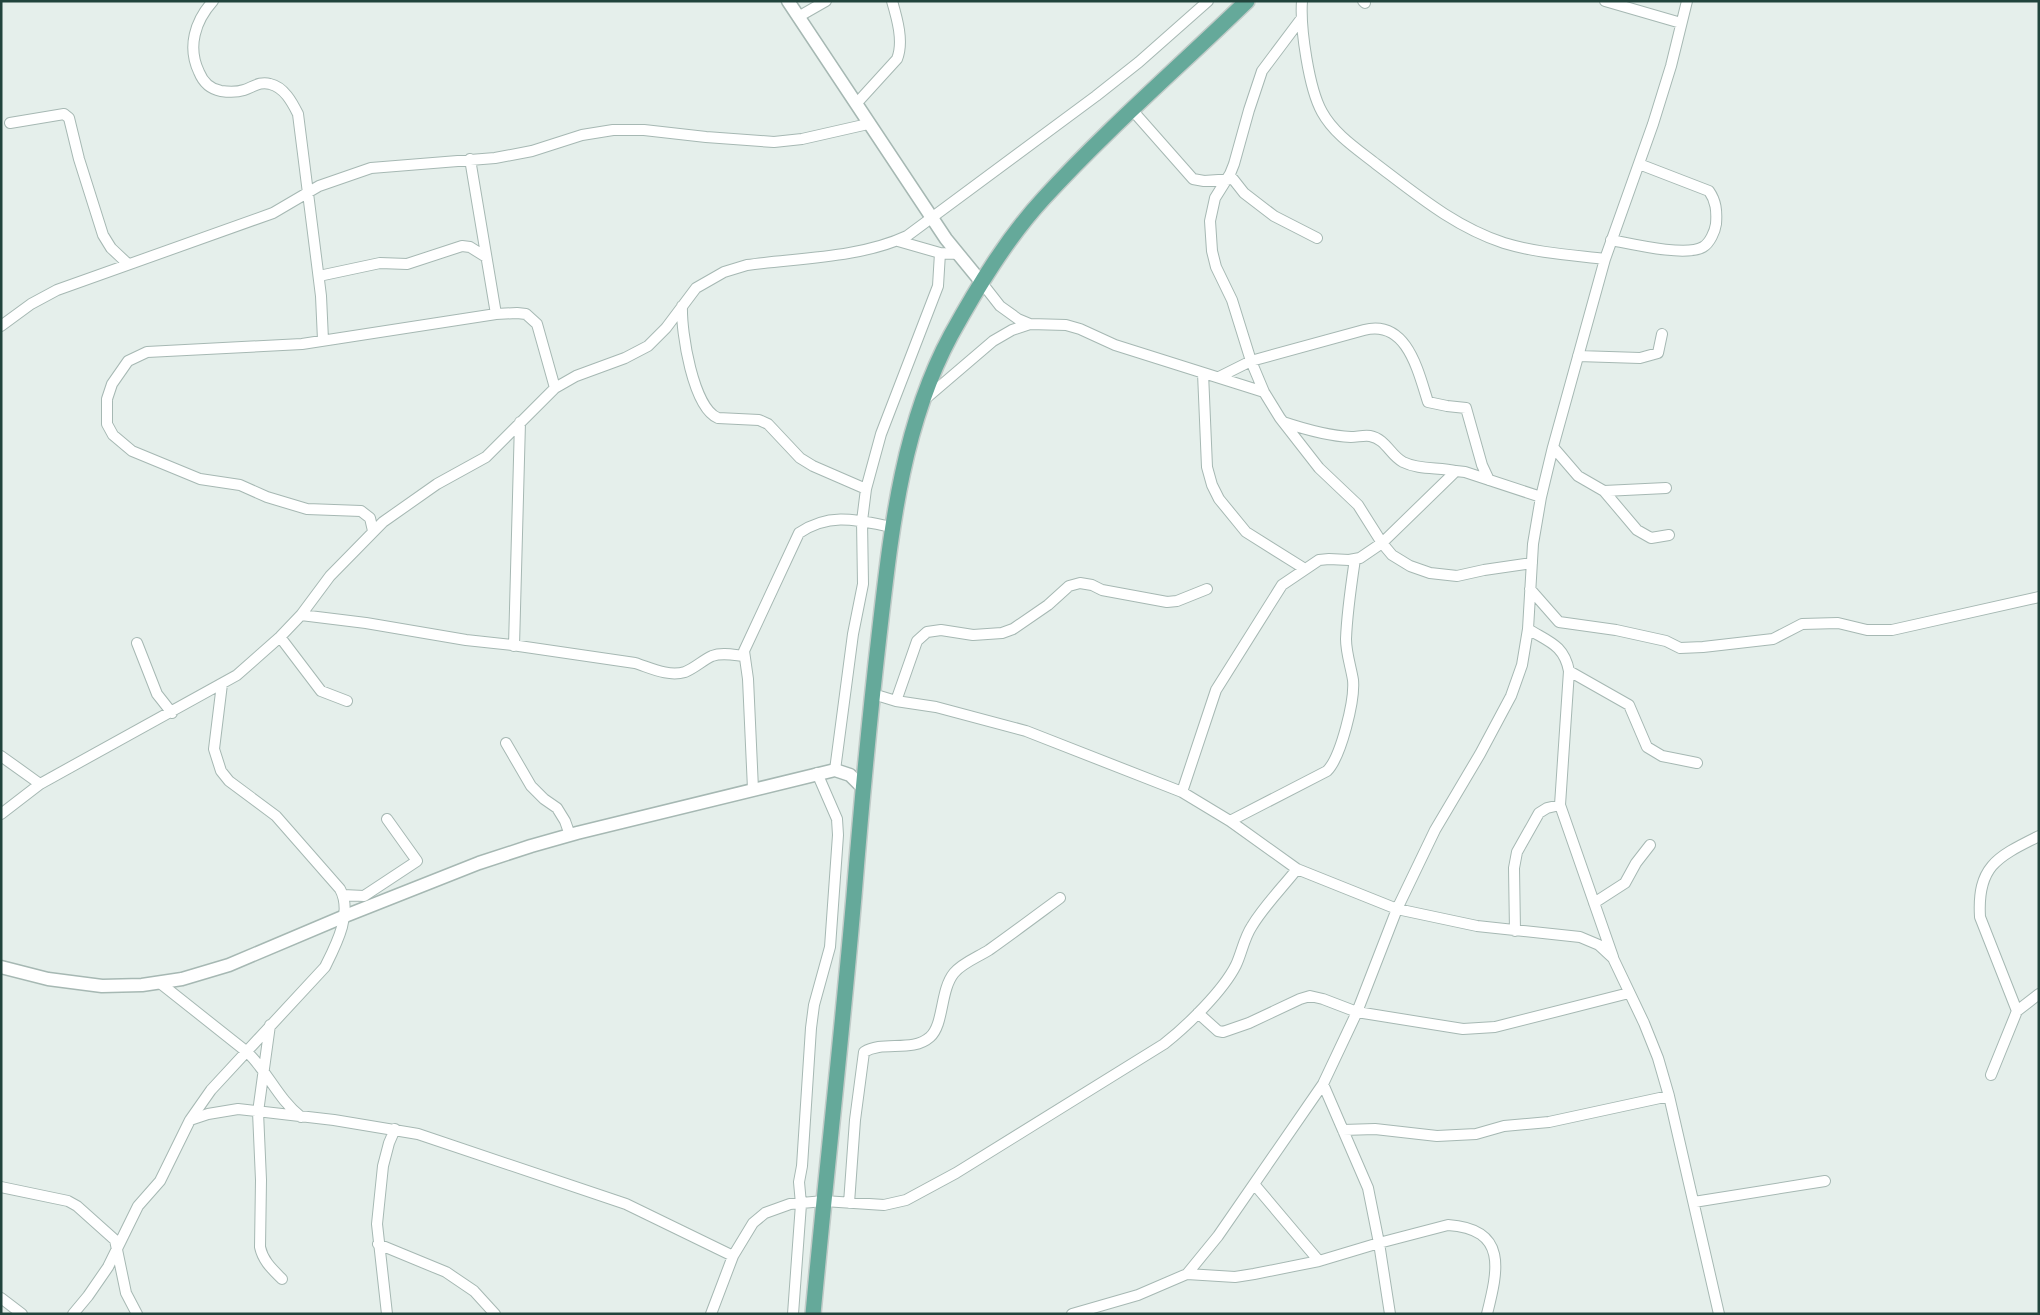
<svg xmlns="http://www.w3.org/2000/svg" width="2040" height="1315" font-family="Arial,sans-serif">
  <style>
    .lines { fill: none; stroke-linecap: round; stroke-linejoin: round }
    .minor-casing { stroke: #a6b8b3; stroke-width: 12 }
    .tertiary-casing { stroke: #a6b8b3; stroke-width: 15 }
    .primary-casing { stroke: #c1cbc8; stroke-width: 18 }
    .minor { stroke: #fff; stroke-width: 10 }
    .tertiary { stroke: #fff; stroke-width: 12 }
    .primary { stroke: #65a99a; stroke-width: 15 }
  </style>
  <rect width="100%" height="100%" fill="#e5efeb"/>
  <g class="lines">
    <g class="minor-casing">
      <path id="minor" d="M213,1C195,21 187,47 199,72C203,82 210,89 221,91C228,92 238,92 244,90C253,87 260,81 270,84C284,87 292,102 298,114L321,296L323,340
        M1302,1C1300,28 1309,89 1322,112C1334,134 1357,149 1376,164C1417,195 1455,227 1504,243C1537,253 1571,255 1605,259
        M1363,1L1365,3
        M1605,1L1681,23
        M798,17L826,1
        M1301,19L1262,71L1249,110L1234,164L1230,174L1215,198L1210,221L1212,251L1216,267L1232,300L1251,361L1264,392L1280,418L1319,468L1358,505L1382,543L1392,555L1410,566L1430,573L1457,576L1484,570L1532,563
        M856,104L897,59C904,42 897,18 892,1
        M1133,111L1193,179L1204,181L1233,179L1244,193L1274,216L1317,238
        M10,123L64,114L69,118L79,159L103,235L111,248L128,264
        M470,159L496,314
        M1611,240C1632,244 1686,257 1703,247C1710,243 1715,231 1716,224C1717,211 1716,201 1709,191L1639,164
        M898,241L940,253L958,254
        M319,276L380,263L407,264L462,246L470,247L486,257
        M982,283L1000,306L1018,319L1030,324L1066,325L1080,329L1115,345L1264,392
        M682,306C681,332 693,408 718,418L759,420L768,424L800,458L813,466L866,489
        M1,326L31,304L57,290L273,213L319,186L371,168L495,158L532,151L582,135L613,130H644L706,137L774,142L802,139L868,124
        M1578,356L1640,358L1658,353L1662,334
        M1203,373L1207,467L1212,485L1219,499L1246,532L1305,569
        M1219,377L1251,361L1364,330C1407,319 1418,371 1428,402L1447,406L1466,408L1482,465L1489,480
        M924,400L993,341L1012,330L1030,324
        M1283,422C1304,429 1328,436 1351,437C1357,437 1364,435 1370,436C1386,439 1390,455 1403,462C1419,470 1439,467 1456,471
        M1553,447L1578,476L1604,491L1666,488
        M1604,491L1637,530L1651,538L1669,535
        M373,531L370,518L361,511L307,509L267,497L240,485L200,479L132,451L113,435L107,424V399L112,384L128,361L147,352L302,344L496,314L517,313L526,314L537,324L555,388
        M1530,589L1559,622L1616,630L1666,641L1680,648L1703,647L1773,639L1802,624L1838,623L1867,630H1892L2039,597
        M301,615L366,623L466,640L512,645L635,663C651,668 668,677 685,672C695,668 703,660 712,656C722,652 734,655 744,656
        M1528,629C1549,642 1564,645 1569,671L1560,805L1613,957
        M280,637L321,691L347,701
        M137,643L157,694L172,713
        M514,646L520,422
        M1569,671L1629,705L1647,747L1662,756L1697,763
        M873,694L896,701L936,707L1026,731L1182,792L1230,821L1297,869L1397,909L1477,926L1580,937L1599,945L1613,958L1644,1023L1658,1058L1669,1096L1719,1314
        M896,701L917,641L927,632L941,630L973,635L1002,633L1013,629L1048,605L1069,586L1080,583L1092,585L1102,590L1167,602L1177,601L1207,589
        M506,743L531,786L544,799L557,808L565,821L570,835
        M1,756L40,784
        M835,770L853,634L863,584L862,521L866,489L881,434L938,286L940,253
        M753,789L748,679L744,651L799,533C830,512 857,520 892,527
        M1182,792L1216,690L1282,585L1319,560L1329,559L1349,560L1360,558L1382,543L1456,471L1465,472L1541,497
        M1,814L40,784L237,675L280,637L301,615L330,576L383,522L437,484L486,457L555,388L576,376L625,358L648,346L666,328L696,288L724,272L747,265C798,258 860,258 907,236L1096,96L1139,62L1208,1
        M1230,821L1327,771C1341,757 1355,700 1353,680C1351,667 1346,653 1346,639C1347,612 1351,586 1355,559
        M343,895L364,896L417,861L387,819
        M1594,903L1625,883L1636,863L1650,845
        M1515,931L1514,868L1517,852L1539,813L1547,808L1560,805
        M160,983L247,1052C268,1072 278,1099 301,1117
        M2017,1011L2039,994
        M1198,1013L1218,1031L1223,1032L1249,1023L1300,999L1310,996L1323,999L1357,1012L1463,1029L1495,1027L1629,993
        M270,1025L258,1112L261,1180L260,1247C263,1261 272,1269 282,1279
        M1991,1075L2017,1011L1980,917C1977,866 1997,857 2039,836
        M1323,1084L1368,1188L1379,1243L1390,1314
        M190,1120L208,1114L238,1109L334,1120L418,1134L626,1204L733,1256
        M1343,1130L1375,1129L1437,1136L1476,1134L1504,1126L1549,1122L1669,1096
        M1254,1184L1319,1261
        M1,1187L68,1201L77,1206L115,1240L126,1293L137,1314
        M1694,1202L1825,1181
        M849,1203L855,1120L864,1052C883,1040 912,1053 930,1037C944,1025 940,990 954,973C962,963 978,957 989,950C1013,933 1037,915 1060,898
        M378,1244L446,1272L474,1291L495,1314
        M1187,1274L1235,1277L1254,1274L1319,1261L1379,1243L1448,1225C1508,1229 1498,1270 1487,1314
        M1,1298L22,1314
        M73,1314L88,1296L108,1267L138,1206L160,1181L190,1120L211,1090L325,967C336,945 353,913 340,889L276,816L229,781L221,771L214,749L222,684
        M387,1314L377,1224L383,1166L389,1143L395,1129
        M711,1314L733,1256L753,1223L765,1213L790,1204L824,1201L884,1205L906,1200L956,1173L1164,1044C1187,1026 1223,991 1236,965C1242,952 1244,938 1252,926C1264,906 1282,888 1297,869
        M793,1314L801,1204L799,1182L802,1166L811,1028L814,1005L830,947L838,835L837,819L817,773
        M1072,1314L1138,1295L1187,1274L1218,1236L1323,1084L1357,1012L1397,909L1435,830L1480,754L1511,696L1522,665L1528,629L1533,544L1541,497L1553,447L1605,259L1653,124L1671,66L1687,1"/>
    </g>
    <g class="tertiary-casing">
      <path id="tertiary" d="M788,1L946,239L982,283
        M1,967L48,979L102,986L142,985L182,979L229,965L345,916L479,863L531,846L577,833L835,770L850,775L863,788"/>
    </g>
    <g class="primary-casing">
      <path id="primary" d="M813,1314C826,1174 842,1035 854,896C861,809 869,723 879,636C891,533 901,428 951,335C977,288 1007,238 1044,198C1107,129 1180,66 1247,1"/>
    </g>
    <use href="#minor" class="minor"/>
    <use href="#tertiary" class="tertiary"/>
    <use href="#primary" class="primary"/>
  </g>
  <rect width="2040" height="1315" fill="none" stroke="#21443c" stroke-width="5"/>
</svg>
